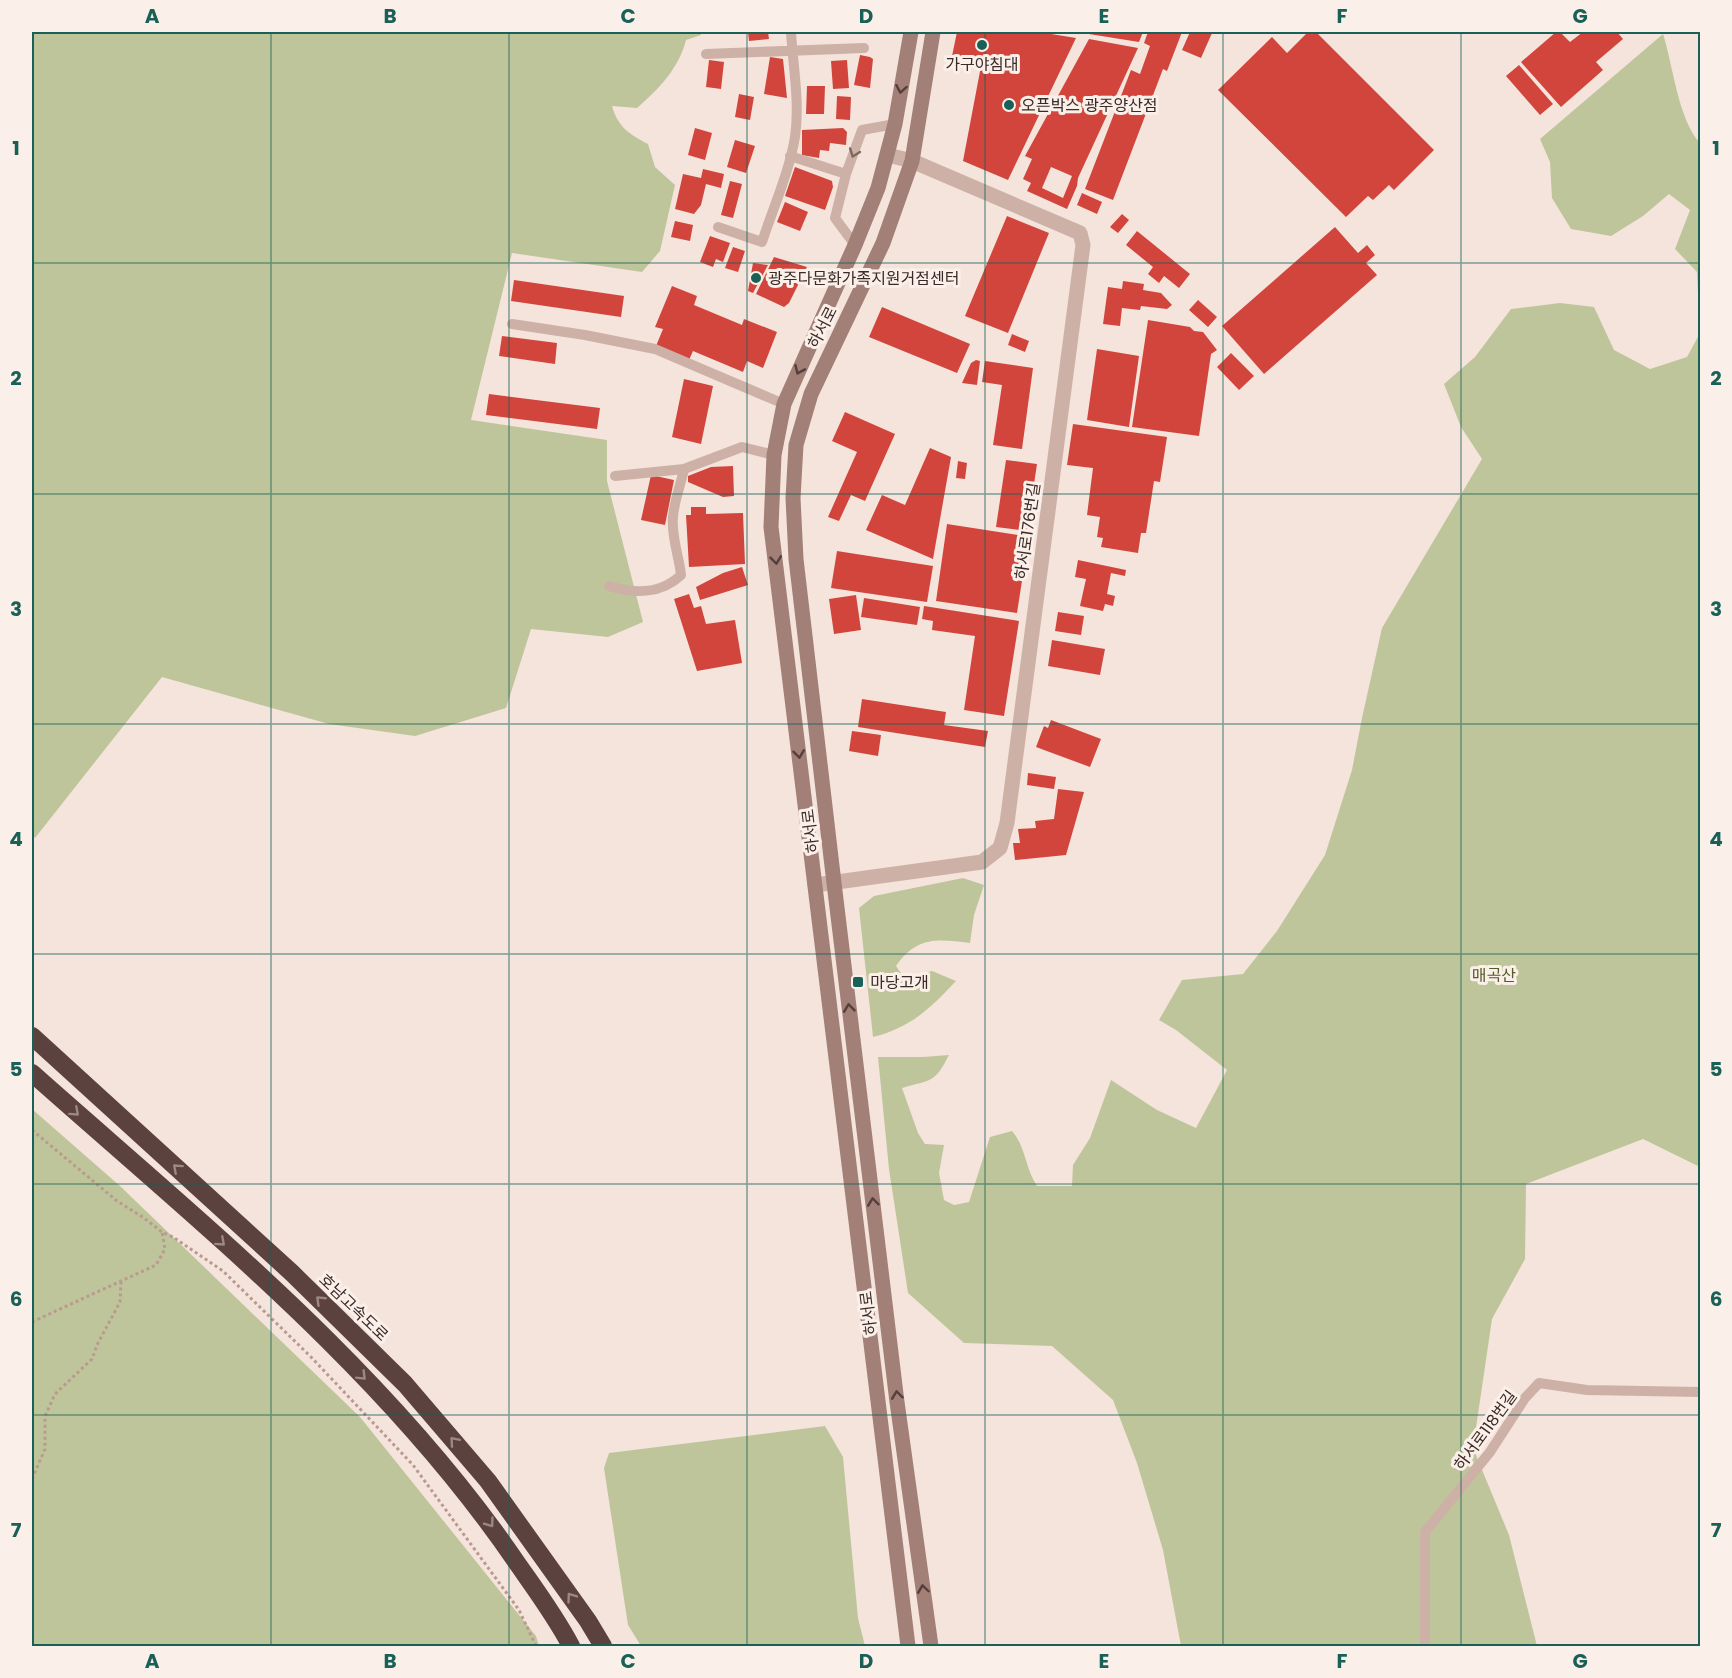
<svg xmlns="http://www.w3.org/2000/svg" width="1732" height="1678" font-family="Poppins,'Noto Sans KR',sans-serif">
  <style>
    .green { fill: #bfc59a }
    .building { fill: #d2453d; fill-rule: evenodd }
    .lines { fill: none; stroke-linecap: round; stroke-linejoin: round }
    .path { stroke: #ba9a90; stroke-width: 3; stroke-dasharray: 3 3; stroke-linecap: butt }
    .lane { stroke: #ceb1a6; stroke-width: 10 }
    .street { stroke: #ceb1a6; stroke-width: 15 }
    .secondary { stroke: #a27f77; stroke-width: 15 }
    .highway { stroke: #5b423e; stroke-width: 18 }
    .oneway { stroke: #543f3c }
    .oneway2 { stroke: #7d6761 }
    .oneway3 { stroke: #9b8882 }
    .grid { fill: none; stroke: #196057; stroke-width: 1.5; stroke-opacity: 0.55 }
    .poi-dot { fill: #196057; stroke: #fbf0e9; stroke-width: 2 }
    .labels { text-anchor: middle; stroke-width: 6; stroke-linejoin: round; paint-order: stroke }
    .poi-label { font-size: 16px; fill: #3a2a28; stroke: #fbf0e9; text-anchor: start }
    .street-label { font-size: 16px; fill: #3a2a28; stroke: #fbf0e9 }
    .park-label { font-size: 16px; fill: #525b29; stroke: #fbf0e9 }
    .neatline { fill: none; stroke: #196057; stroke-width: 2 }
    .grid-label { font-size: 20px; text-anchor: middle; font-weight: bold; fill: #196057 }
  </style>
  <rect width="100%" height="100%" fill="#f5e4dc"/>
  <path class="green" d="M32,32H700L701,35L686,40C679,68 659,89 637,108L612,106C618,127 629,134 648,144L655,167L675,185L660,251L642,272L512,253L471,420L607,440V481L643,622L608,637L531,629L506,708L415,736L329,724L162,677L35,838L32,835Z
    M1663,34C1673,65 1678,119 1700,143V1167L1643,1139L1526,1184L1525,1259L1492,1319L1473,1448L1509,1535L1537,1646H1181L1163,1550L1137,1463L1113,1400L1052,1346L964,1343L908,1293L889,1169L878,1057H923L949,1055C934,1084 932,1079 902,1088L918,1133L925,1144L944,1145L939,1173L944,1200L954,1205L969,1202L990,1137L1012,1131C1026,1147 1025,1168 1037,1186H1072L1073,1165L1090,1138L1111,1080L1157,1110L1196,1128L1227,1070L1176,1030L1159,1020L1182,980L1243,974L1277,931L1325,855L1352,770L1362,718L1382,628L1482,459L1461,427L1444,384L1475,357L1511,309L1560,303L1594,307L1614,350L1650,369L1687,357L1700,333L1697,272L1675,249L1690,210L1669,194L1643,216L1611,236L1571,229L1552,198L1550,162L1540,139Z
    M963,878L984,885L974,915L970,943C937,939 917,936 896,966L905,979L932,971L956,981C931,1008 910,1028 873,1037L859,908L874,896Z
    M32,1109L120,1186L360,1417L536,1636L539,1646H32Z
    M825,1426L843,1457L858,1618L865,1646H641L628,1625L604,1468L609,1453Z"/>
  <path class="building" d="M748,32H768L769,39L749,41Z
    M957,32H1039L1076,38L1008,180L963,161L981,66L951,61Z
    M1090,32H1143L1139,42L1089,34Z
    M1148,32H1182L1167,71L1163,69L1113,200L1085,189L1131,70L1140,74L1150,46L1144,43Z
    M1190,32L1212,33L1201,58L1182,50Z
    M1308,32H1316L1434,150L1394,190L1389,185L1373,200L1368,196L1346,217L1218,90L1272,37L1287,53Z
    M1556,32H1560L1570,42L1583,32H1617L1623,39L1596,62L1603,70L1561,107L1521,62Z
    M1089,39L1138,48L1078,178L1077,186L1067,209L1027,191L1031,183L1023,179L1032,159L1025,156ZM1051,167L1072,176L1063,198L1042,188Z
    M860,55L870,57L873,59L870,88L854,85Z
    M770,57L783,59L787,98L764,94Z
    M709,60L724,62L721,89L706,87Z
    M847,60L849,88L833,89L831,61Z
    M1519,65L1553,104L1540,115L1506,76Z
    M807,86H825L824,114H806Z
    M739,94L754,97L750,120L735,117Z
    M837,96L851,97L850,120L836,119Z
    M695,128L712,133L705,160L688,155Z
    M843,128L847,132L846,145L830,143L829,151L820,150L819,158L802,155V130Z
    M735,140L755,146L746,173L727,167Z
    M795,167L832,181L833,187L825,210L785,196Z
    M703,169L724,174L721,188L706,184L701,205L694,214L675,209L683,174L701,178Z
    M730,181L742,184L733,218L721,215Z
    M1082,193L1102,202L1097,214L1077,205Z
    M785,202L808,212L800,231L777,222Z
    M1122,214L1129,220L1118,233L1110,227Z
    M1007,216L1049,233L1008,333L965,316Z
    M675,221L693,225L690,241L671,237Z
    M1335,227L1358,253L1367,245L1375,255L1366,263L1377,275L1264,374L1222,326Z
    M1137,231L1190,274L1179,288L1164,276L1159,283L1148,274L1153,267L1126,245Z
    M710,236L730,243L723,262L716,259L713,267L700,262Z
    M733,247L745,251L738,272L725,268Z
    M774,257L807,267L789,303L784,307L756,294Z
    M753,263L768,265L753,293L748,291Z
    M514,280L624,296L621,317L511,301Z
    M1123,281L1144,284L1143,290L1161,293L1172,305L1167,309L1141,306L1140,310L1122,308L1120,326L1103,324L1108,287L1122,289Z
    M672,286L697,296L694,305L742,325L744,319L777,332L763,368L747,361L743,372L693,351L689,360L656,346L663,329L655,327Z
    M1198,300L1217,317L1208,327L1189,310Z
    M882,307L970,344L957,373L869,337Z
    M1148,320L1190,327L1194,331L1203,332L1217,350L1211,354L1199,436L1132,427Z
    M1012,334L1029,341L1025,352L1008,345Z
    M502,336L557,343L555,364L499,356Z
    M1097,349L1139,356L1129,427L1087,420Z
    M1231,353L1254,376L1239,390L1217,367Z
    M976,360L980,361L977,385L962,383L971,363Z
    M985,361L1033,368L1022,449L993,445L1002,385L982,382Z
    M684,379L713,386L701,444L672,437Z
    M489,394L600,408L597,429L486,415Z
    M845,412L895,434L865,501L851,495L839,521L828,517L857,452L832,441Z
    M1073,424L1167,437L1160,482L1154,481L1146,533H1141L1138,553L1101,547L1103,538L1097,537L1100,517L1087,515L1093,468L1067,465Z
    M930,448L951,457L933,559L866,530L882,495L905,505Z
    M1006,460L1037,464L1027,531L996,527Z
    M958,461L967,463L965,479L956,478Z
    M733,466L734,496L723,497L688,482V476L711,467Z
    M651,475L674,480L665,525L641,520Z
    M691,507H706V514L743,513L745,564L689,567L686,515H691Z
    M947,524L1024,536L1021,554L1026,555L1017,613L936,601Z
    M837,551L933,566L927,602L831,588Z
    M1078,560L1126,570L1125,576L1111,573L1107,594L1115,596L1113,606L1105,604L1103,611L1080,606L1086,579L1075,577Z
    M742,567L748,585L700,600L696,587L723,573Z
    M689,594L694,608L701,606L706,624L735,620L742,663L697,671L674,599Z
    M856,595L861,630L834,634L829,599Z
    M864,598L920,607L917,625L861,617Z
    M924,606L1019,621L1004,716L964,710L975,636L932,630L933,621L922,619Z
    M1058,612L1084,616L1081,635L1055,631Z
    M1052,640L1105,649L1100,675L1048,666Z
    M862,699L946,712L944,725L988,731L985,747L858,727Z
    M1051,720L1101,739L1090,767L1036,747L1044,726L1048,728Z
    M852,731L881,735L878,756L849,751Z
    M1028,773L1056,777L1054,789L1027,785Z
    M1058,789L1084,792L1066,855L1015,860L1013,843H1020L1018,829L1036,828L1035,821L1054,819Z"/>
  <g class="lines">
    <path class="path" d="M32,1130L117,1201L144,1218L162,1232L173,1237L223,1271L311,1357L413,1465L519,1610L536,1646
      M32,1322L156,1265L165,1249L162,1232
      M32,1479L45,1449V1416L55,1394L92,1359L97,1345L120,1302L121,1282"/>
    <path class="lane" d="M706,54L864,48
      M790,156L846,174
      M718,227L762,242C773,208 789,173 795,137C800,103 793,66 791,32
      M855,245L835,218L846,174L862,130L895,124
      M512,324L585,335L655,349L784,404
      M615,476L684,469L742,447L774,455
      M609,586C634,594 661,594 681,575C679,556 671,536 673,517C674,501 681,484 684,469
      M1425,1646V1532L1490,1452L1525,1398L1539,1383L1587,1390L1700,1392"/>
    <path class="street" d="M815,885L982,862L1000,848L1007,823L1083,245L1080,233L912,161L888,155"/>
    <path class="secondary" d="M908,1646L771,527L774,455L784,404L855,245L878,188L895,124L911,32
      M931,1646L897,1402L834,883L796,559L793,498L796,445L811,394L883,243L912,161L933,32"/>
    <path class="highway" d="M32,1036L292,1273L405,1384L488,1481L588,1621L603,1646
      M32,1073C203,1225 387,1372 517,1563C536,1590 556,1617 571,1646"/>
  </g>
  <defs><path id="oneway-chevron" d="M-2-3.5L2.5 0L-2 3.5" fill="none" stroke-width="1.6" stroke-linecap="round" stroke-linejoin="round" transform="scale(1.5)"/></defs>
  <g class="oneway">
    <use href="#oneway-chevron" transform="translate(901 89) rotate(100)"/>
    <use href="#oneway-chevron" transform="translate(799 370) rotate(114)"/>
    <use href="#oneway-chevron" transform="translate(776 560) rotate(83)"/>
    <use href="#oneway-chevron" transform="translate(799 754) rotate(83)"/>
    <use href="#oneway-chevron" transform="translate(849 1008) rotate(-97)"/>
    <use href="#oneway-chevron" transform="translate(873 1202) rotate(-97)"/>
    <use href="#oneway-chevron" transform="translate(897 1395) rotate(-97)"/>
    <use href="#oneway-chevron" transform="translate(923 1589) rotate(-98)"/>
  </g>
  <use class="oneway2" href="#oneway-chevron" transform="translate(854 153) rotate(110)"/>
  <g class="oneway3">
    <use href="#oneway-chevron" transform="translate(75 1112) rotate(42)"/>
    <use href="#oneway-chevron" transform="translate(177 1168) rotate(-138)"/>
    <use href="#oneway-chevron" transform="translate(221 1242) rotate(42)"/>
    <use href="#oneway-chevron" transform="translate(320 1300) rotate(-136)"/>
    <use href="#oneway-chevron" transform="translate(362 1376) rotate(45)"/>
    <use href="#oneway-chevron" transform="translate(454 1441) rotate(-131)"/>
    <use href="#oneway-chevron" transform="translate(490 1523) rotate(54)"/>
    <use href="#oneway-chevron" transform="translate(571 1597) rotate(-126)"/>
  </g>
  <path class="grid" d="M271,32V1646M509,32V1646M747,32V1646M985,32V1646M1223,32V1646M1461,32V1646M32,263H1700M32,494H1700M32,724H1700M32,954H1700M32,1184H1700M32,1415H1700"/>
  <g class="poi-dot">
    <circle cx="982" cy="45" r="6"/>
    <circle cx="1009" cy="105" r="6"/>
    <circle cx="756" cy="278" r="6"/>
    <rect x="852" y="976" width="12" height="12" rx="3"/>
  </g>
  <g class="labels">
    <g class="poi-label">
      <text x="982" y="70" text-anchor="middle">가구야침대</text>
      <text x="1021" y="111">오픈박스 광주양산점</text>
      <text x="768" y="284">광주다문화가족지원거점센터</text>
      <text x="870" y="988">마당고개</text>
    </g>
    <g class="street-label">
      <text transform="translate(822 327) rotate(-63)" y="6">하서로</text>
      <text transform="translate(1027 531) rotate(-82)" y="6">하서로176번길</text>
      <text transform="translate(810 831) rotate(-97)" y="6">하서로</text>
      <text transform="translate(354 1307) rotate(44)" y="6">호남고속도로</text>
      <text transform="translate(868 1313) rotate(-97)" y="6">하서로</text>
      <text transform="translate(1485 1430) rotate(-54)" y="6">하서로118번길</text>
    </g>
    <g class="park-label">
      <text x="1494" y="981">매곡산</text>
    </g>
  </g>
  <rect width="1732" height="1678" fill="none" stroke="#fbf0e9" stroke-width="66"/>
  <rect x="33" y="33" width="1666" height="1612" class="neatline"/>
  <g class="grid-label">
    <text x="152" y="23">A</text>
    <text x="390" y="23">B</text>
    <text x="628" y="23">C</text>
    <text x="866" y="23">D</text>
    <text x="1104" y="23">E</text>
    <text x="1342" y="23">F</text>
    <text x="1580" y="23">G</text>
    <text x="16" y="155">1</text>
    <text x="1716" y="155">1</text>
    <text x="16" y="385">2</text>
    <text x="1716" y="385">2</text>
    <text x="16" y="616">3</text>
    <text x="1716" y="616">3</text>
    <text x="16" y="846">4</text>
    <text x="1716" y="846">4</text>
    <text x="16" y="1076">5</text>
    <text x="1716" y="1076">5</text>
    <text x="16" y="1306">6</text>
    <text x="1716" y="1306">6</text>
    <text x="16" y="1537">7</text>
    <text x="1716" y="1537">7</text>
    <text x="152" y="1668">A</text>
    <text x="390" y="1668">B</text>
    <text x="628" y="1668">C</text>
    <text x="866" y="1668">D</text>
    <text x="1104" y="1668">E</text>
    <text x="1342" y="1668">F</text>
    <text x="1580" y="1668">G</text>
  </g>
</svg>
